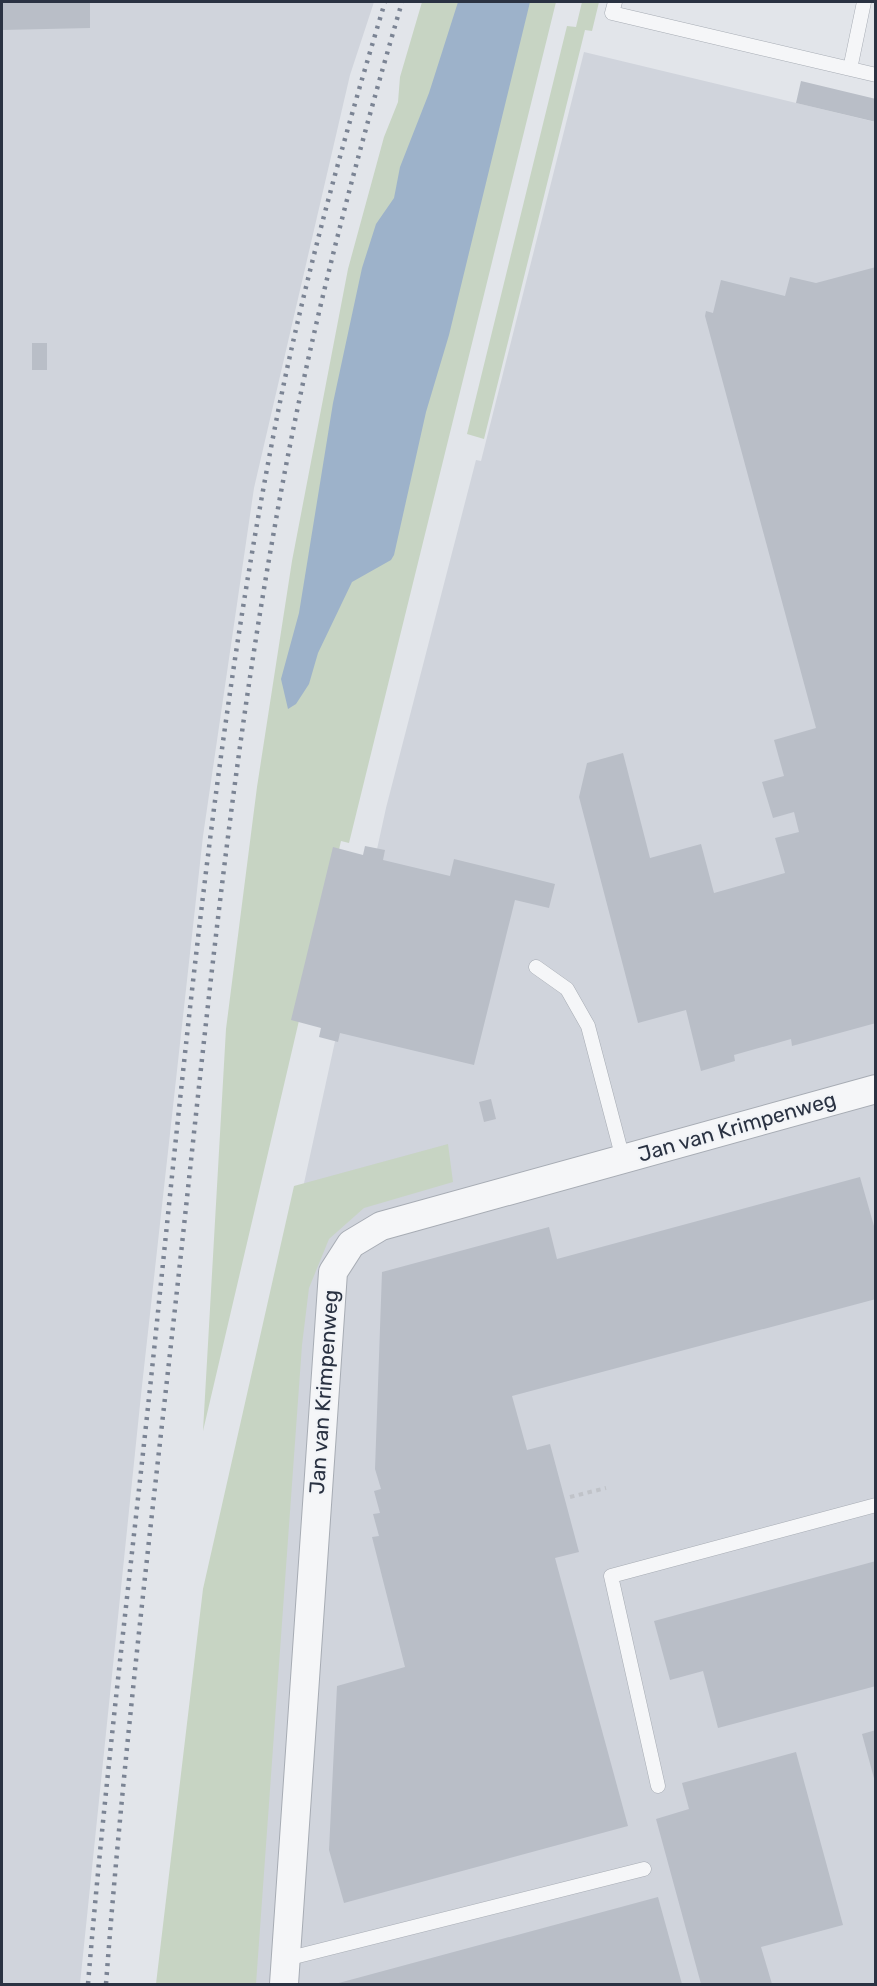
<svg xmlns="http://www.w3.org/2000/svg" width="877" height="1986" font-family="Rubik,sans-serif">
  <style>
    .built { fill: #d0d4dc }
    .green { fill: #c7d4c3 }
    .water { fill: #9db2ca }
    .building { fill: #b9bec7 }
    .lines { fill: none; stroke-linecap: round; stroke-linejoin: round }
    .lane-casing { stroke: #a7acb4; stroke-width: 15 }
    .street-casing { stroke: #a7acb4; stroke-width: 30 }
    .path { stroke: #c0c3c9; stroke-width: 4; stroke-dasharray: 4.5 4.5; stroke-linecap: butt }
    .lane { stroke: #f5f6f8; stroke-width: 14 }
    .street { stroke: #f5f6f8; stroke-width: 28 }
    .rail { stroke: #7b8494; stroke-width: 4.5; stroke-dasharray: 3 6; stroke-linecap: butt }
    .labels { text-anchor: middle; stroke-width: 4.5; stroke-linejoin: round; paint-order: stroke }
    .street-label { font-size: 21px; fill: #2a3242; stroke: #f2f4f7 }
  </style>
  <rect width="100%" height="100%" fill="#e2e5ea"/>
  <path class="built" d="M2,2H374L350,75L254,488L203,836L141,1395L80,1984H2Z
    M584,52L875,122V1984H232L287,1261L386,808L476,460L481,461Z"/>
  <path class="green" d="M422,2H556L349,843L341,841L203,1431L226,1029L257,787L292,561L348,269L384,137L398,102L400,77Z
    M582,2H599L592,31L585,30L484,439L467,434L567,26L576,27Z
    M448,1144L453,1182L364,1208L329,1239L309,1288L302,1345L256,1984H156L203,1589L294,1186Z"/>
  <path class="water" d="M458,2H530L449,335L426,412L394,555L391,560L352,582L318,653L309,684L296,704L288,709L281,679L299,613L333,403L362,268L376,224L394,198L400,167L429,93Z"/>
  <path class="building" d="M2,2H90V28L2,30Z
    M801,81L876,99V122L796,103Z
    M876,267V1023L792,1046L791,1039L734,1055L735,1061L701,1071L686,1010L638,1023L579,797L587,763L623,753L650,858L701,844L714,893L785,873L775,838L799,832L794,812L773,818L762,782L784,776L774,740L816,728L705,316L706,311L713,313L721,280L785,296L790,277L816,283Z
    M32,343H47V370H32Z
    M365,846L385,850L383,860L450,876L454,859L555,884L549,908L515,900L474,1065L340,1033L338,1042L319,1037L321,1028L291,1020L333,847L363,855Z
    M491,1099L496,1119L484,1122L479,1102Z
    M860,1177L876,1233V1299L512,1396L527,1450L550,1444L579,1552L555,1558L628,1826L344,1903L329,1850L337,1686L405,1667L372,1537L379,1536L373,1514L380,1513L374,1491L381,1489L375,1469L382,1272L549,1227L557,1259Z
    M876,1561V1686L718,1728L703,1671L670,1680L654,1621Z
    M876,1730V1782H875L862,1734Z
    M796,1752L843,1925L761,1947L772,1984H701L656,1819L689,1809L682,1783Z
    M658,1897L682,1984H335Z"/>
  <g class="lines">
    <g class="lane-casing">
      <path id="lane" d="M615,2L612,13L876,75
        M850,69L864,2
        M536,967L567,989L588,1026L623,1159
        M658,1786L611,1576L876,1505
        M286,1959L644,1869"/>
    </g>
    <g class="street-casing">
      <path id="street" d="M284,1984L333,1272L351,1244L381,1226L876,1089"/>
    </g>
    <path class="path" d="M570,1497L606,1488"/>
    <use href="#lane" class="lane"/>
    <use href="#street" class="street"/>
    <path class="rail" d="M88,1984C107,1756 136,1529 159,1302C190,1001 220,699 280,402C308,267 345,134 385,2
      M106,1984C124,1746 153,1509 179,1272C206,1024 230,776 274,531C305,352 351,176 402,2"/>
  </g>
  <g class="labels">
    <g class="street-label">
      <text transform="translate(737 1127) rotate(-16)" y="7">Jan van Krimpenweg</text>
      <text transform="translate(324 1392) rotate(-86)" y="7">Jan van Krimpenweg</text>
    </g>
  </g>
  <rect width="877" height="1986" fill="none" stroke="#2a3242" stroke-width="6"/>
</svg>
